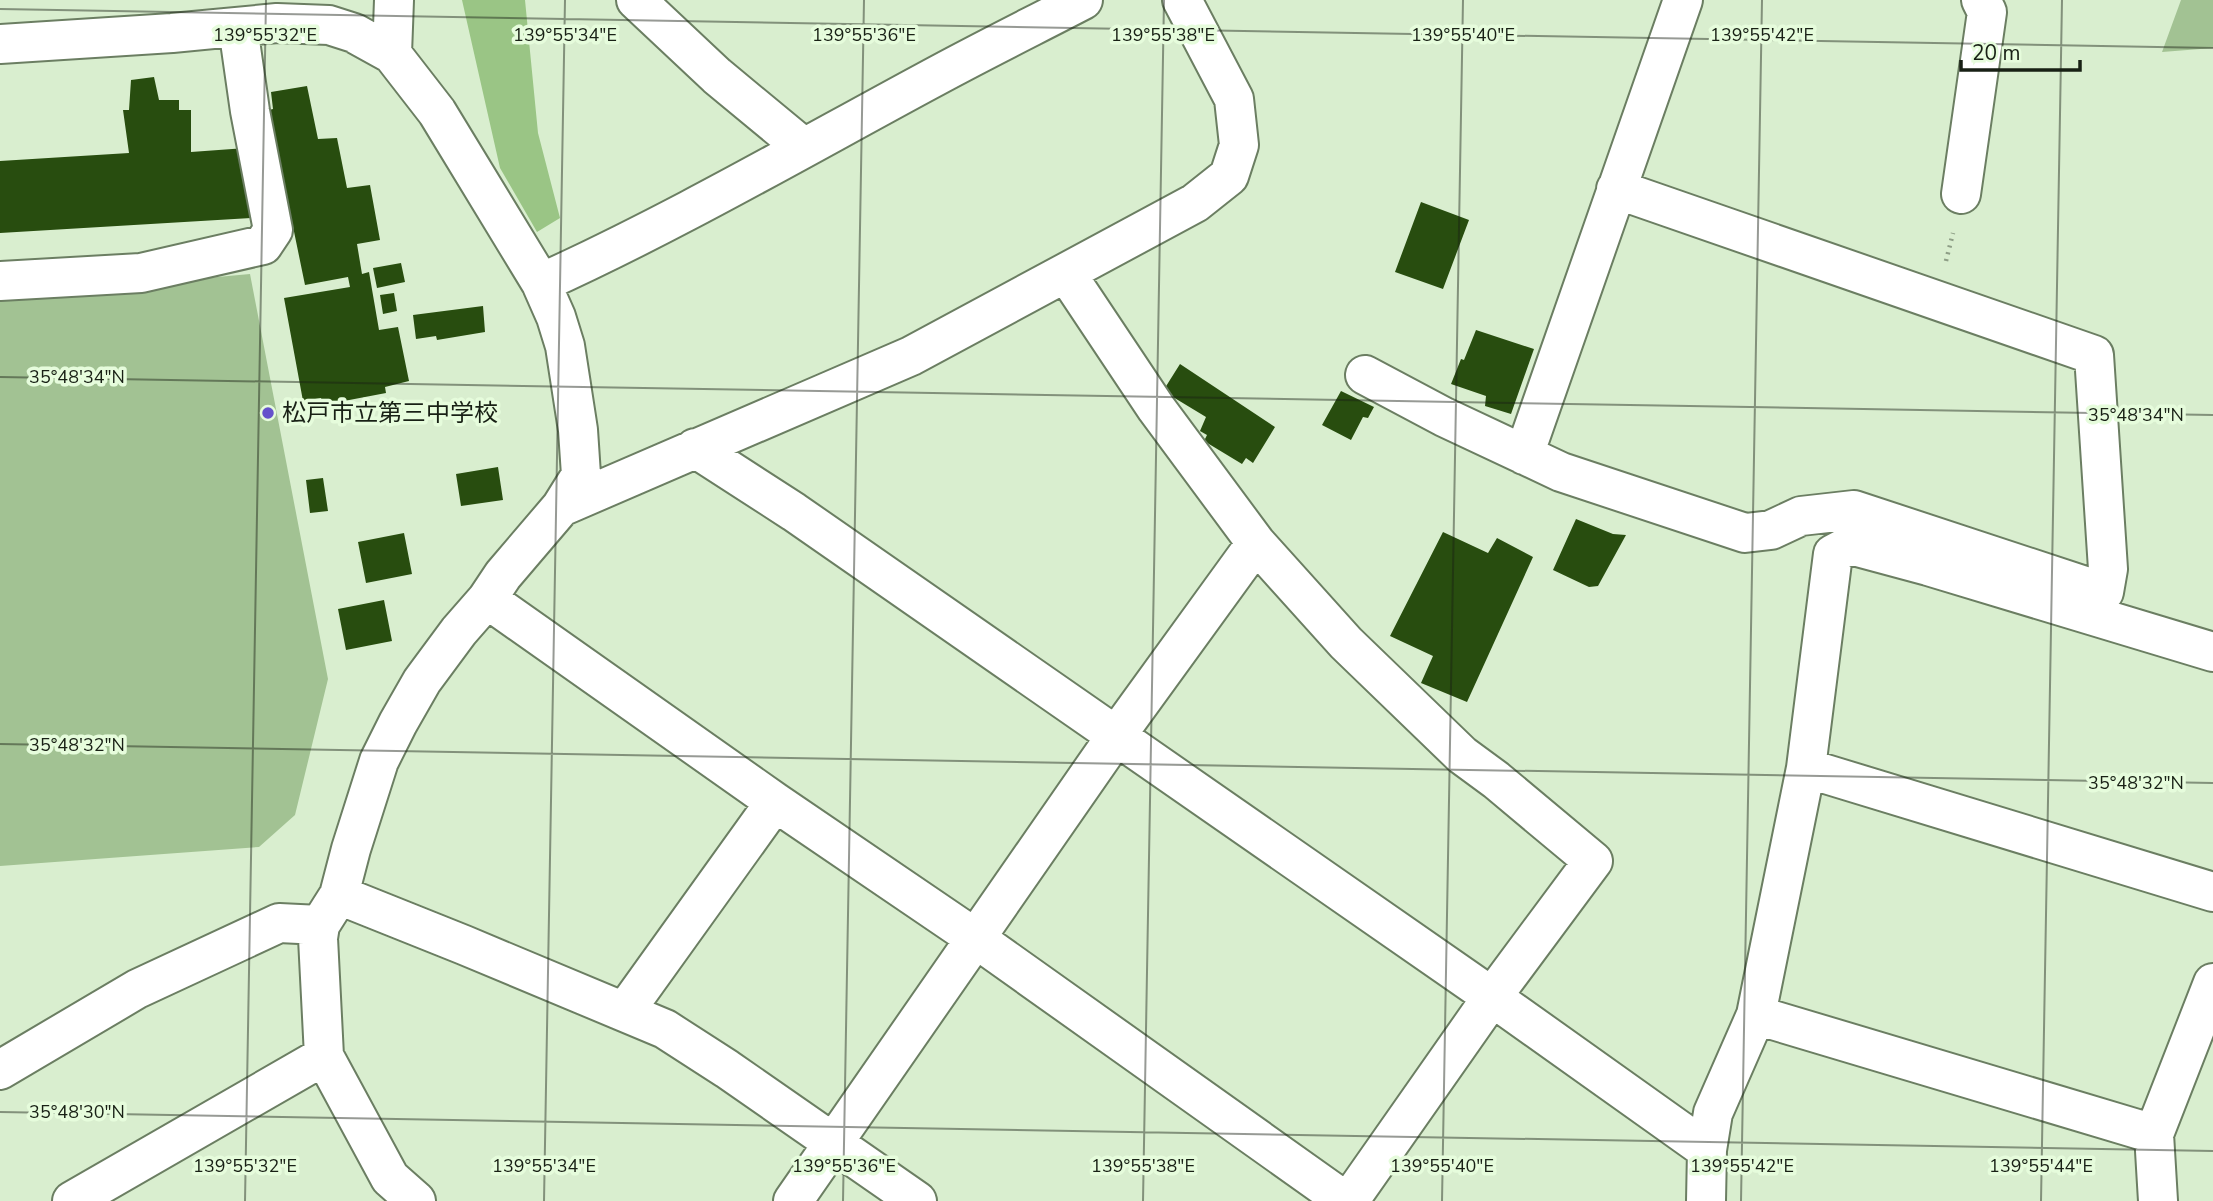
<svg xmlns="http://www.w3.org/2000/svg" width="2213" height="1201" font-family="'Nunito Sans','Noto Sans JP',sans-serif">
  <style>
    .green { fill: #a2c293 }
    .forest { fill: #9ac585 }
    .building { fill: #284d0f }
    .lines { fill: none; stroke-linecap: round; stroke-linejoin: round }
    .minor-casing { stroke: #6b7e62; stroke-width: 42 }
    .path { stroke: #8e9e86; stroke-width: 4.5; stroke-dasharray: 2 5; stroke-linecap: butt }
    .minor { stroke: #fff; stroke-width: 38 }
    .ticks { fill: none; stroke: #182015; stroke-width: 2; stroke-opacity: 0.45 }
    .poi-dot { fill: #6552cb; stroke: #e6fcdc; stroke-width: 2.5 }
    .labels { text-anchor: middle; stroke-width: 7; stroke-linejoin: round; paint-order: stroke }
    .poi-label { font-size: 24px; fill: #182015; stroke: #e6fcdc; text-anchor: start }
    .ticks-label { font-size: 18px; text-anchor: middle; fill: #182015; stroke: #e6fcdc; stroke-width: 7; stroke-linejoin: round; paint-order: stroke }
  </style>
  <rect width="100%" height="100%" fill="#d9eecf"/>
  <path class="green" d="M2181,0H2213V48L2162,52Z
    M250,274L328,679L295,815L259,847L0,866V297Z"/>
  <path class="forest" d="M462,0H525L538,133L560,218L537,232L500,168Z"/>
  <path class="building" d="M154,77L159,100H179V110H191V152L246,148L251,218L0,233V161L129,153L123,110H129L131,80Z
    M307,86L318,139L337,138L347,188L370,185L380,240L357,244L362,274L369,272L379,330L398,327L409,381L385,387L386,393L323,405L321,398L303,401L284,298L350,287L348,277L305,285L269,110L273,109L271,92Z
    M1421,202L1469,220L1443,289L1395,272Z
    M401,263L405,282L377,288L373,268Z
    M394,293L397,311L383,314L380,295Z
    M483,306L485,332L437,340L436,336L416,339L413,315Z
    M1476,330L1534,349L1511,414L1485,406L1486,396L1451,384L1461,359L1464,360Z
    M1180,364L1275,427L1253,463L1246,458L1242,464L1204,441L1207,435L1200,431L1206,417L1163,391Z
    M1341,391L1374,407L1368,418L1363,417L1351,440L1322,425Z
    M498,467L503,500L461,506L456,474Z
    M323,478L328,511L310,513L306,480Z
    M1576,519L1613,534L1626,535L1598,586L1589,587L1553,570Z
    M1443,532L1488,553L1497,538L1533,557L1467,702L1421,683L1433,656L1390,636Z
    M404,533L412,574L366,583L358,542Z
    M384,600L392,641L346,650L338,609Z"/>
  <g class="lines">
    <g class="minor-casing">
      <path id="minor" d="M636,0L717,76L804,148
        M0,44L172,33L277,23L329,25L354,33L392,54L437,112L541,283L556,317L565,346L578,430L581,475L561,507L503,575L487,599L459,631L422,681L398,723L379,761L351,849L339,895L320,925L318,938L324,1056L390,1178L416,1201
        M392,54L394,0
        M1616,189L2094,355L2108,569L2104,592
        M1961,194L1987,12L1981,0
        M1066,273L1156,408L1256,543L1346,643L1462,755L1496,780L1593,861L1492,997L1349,1201
        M0,281L141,273L263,245L273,230L250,111L238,27
        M541,283C673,223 799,150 927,81C978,53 1031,27 1083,0
        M1365,375L1444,417L1561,472L1745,533L1771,530L1801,516L1854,510L2097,590
        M695,448L794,512L1492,997L1707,1150
        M1524,455L1683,0
        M561,507L911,356L1195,203L1229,176L1239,145L1234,99L1182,0
        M487,599L775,802L975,938L1345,1201
        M1806,768L2213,892
        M339,895L464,945L665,1029L727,1069L917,1201
        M625,1011L775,802
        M1756,1015L2154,1134
        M0,1070L137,989L279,923L320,925
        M72,1201L324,1056
        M793,1201L1116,736L1256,543
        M1706,1201L1707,1150L1713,1113L1756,1015L1806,768L1833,554L1850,545L1928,566L2213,652
        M2158,1201L2154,1134L2213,983"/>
    </g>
    <path class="path" d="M1946,261L1953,233"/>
    <use href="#minor" class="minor"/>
  </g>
  <path class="ticks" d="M0,9L2213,48M0,377L2213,415M0,744L2213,783M0,1112L2213,1151M245,1201L266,0M544,1201L565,0M843,1201L864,0M1143,1201L1164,0M1442,1201L1463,0M1741,1201L1762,0M2041,1201L2062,0"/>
  <circle class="poi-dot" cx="268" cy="413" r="7"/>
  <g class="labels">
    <g class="poi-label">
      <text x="282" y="421">松戸市立第三中学校</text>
    </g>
  </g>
  <g class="ticks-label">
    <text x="265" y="41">139°55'32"E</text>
    <text x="565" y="41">139°55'34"E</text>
    <text x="864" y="41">139°55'36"E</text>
    <text x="1163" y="41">139°55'38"E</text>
    <text x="1463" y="41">139°55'40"E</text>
    <text x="1762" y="41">139°55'42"E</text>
    <text x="77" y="383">35°48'34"N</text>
    <text x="2136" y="421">35°48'34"N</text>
    <text x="77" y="751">35°48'32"N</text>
    <text x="2136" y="789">35°48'32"N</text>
    <text x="77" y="1118">35°48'30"N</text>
    <text x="245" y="1172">139°55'32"E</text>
    <text x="544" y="1172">139°55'34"E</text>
    <text x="844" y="1172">139°55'36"E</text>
    <text x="1143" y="1172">139°55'38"E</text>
    <text x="1442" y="1172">139°55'40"E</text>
    <text x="1742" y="1172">139°55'42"E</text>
    <text x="2041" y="1172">139°55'44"E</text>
  </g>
  <path d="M1961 60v10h119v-10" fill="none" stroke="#182015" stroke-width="3.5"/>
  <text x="1972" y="60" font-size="21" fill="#182015" stroke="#e6fcdc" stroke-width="5" paint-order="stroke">20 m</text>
</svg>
